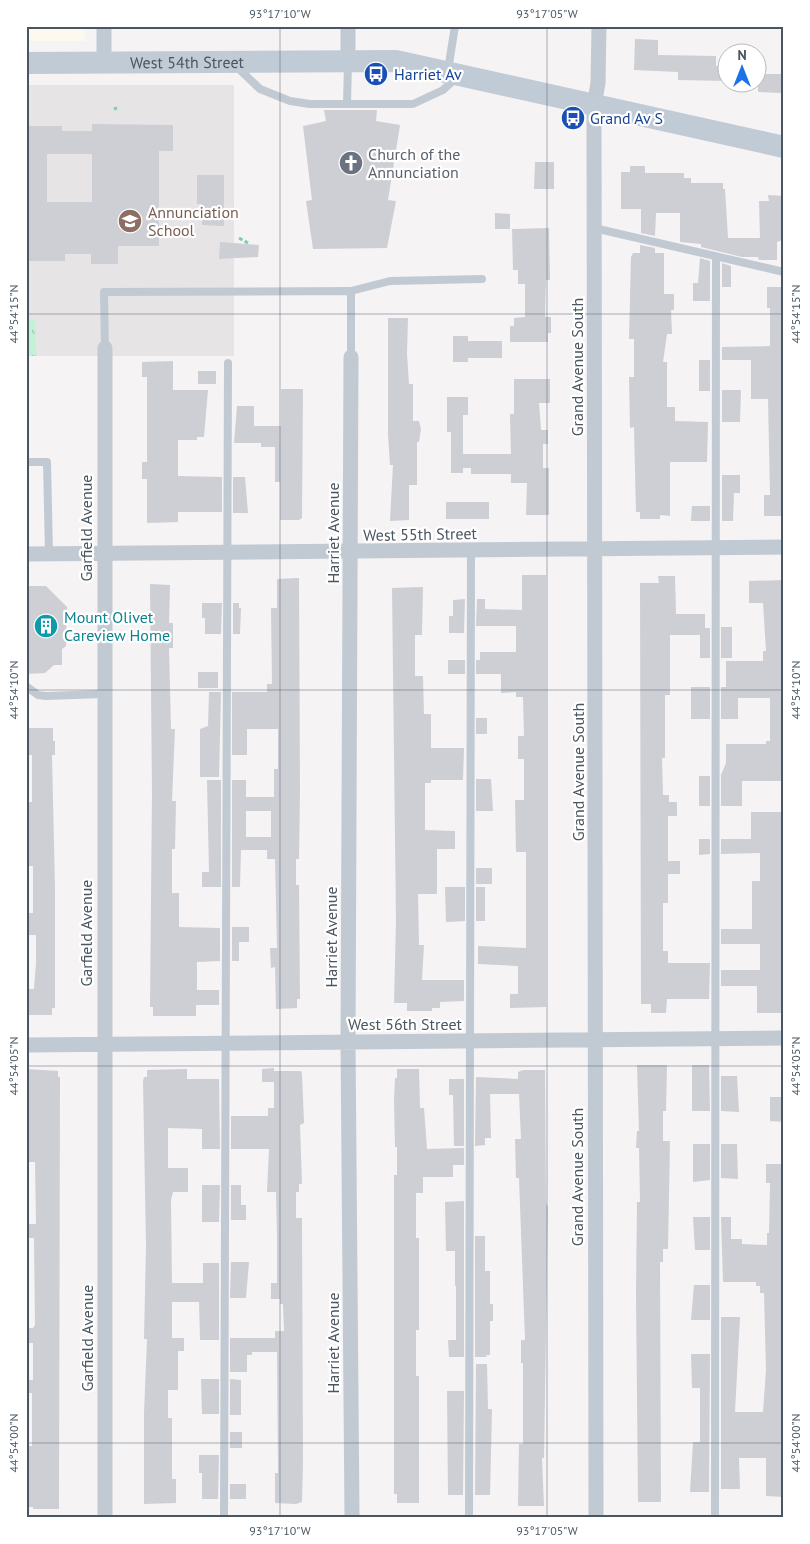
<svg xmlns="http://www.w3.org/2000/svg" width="810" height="1544" font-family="'PT Sans',sans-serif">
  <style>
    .commercial { fill: #fdf9ef }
    .education { fill: #e6e4e5 }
    .park { fill: url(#park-tufts) }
    .building { fill: #cdcfd5; fill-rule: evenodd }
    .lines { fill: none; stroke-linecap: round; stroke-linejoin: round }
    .path { stroke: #7ad0a6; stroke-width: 3; stroke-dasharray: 4 2.5; stroke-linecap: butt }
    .lane { stroke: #c1cad2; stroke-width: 8 }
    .street { stroke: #c1cad2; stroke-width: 15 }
    .secondary { stroke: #c1cbd6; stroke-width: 22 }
    .ticks { fill: none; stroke: #4a5661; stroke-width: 1; stroke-opacity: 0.45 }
    .labels { text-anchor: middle; stroke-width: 4.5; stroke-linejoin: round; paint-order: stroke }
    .street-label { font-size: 16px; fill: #4a5661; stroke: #fff }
    .transit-label { font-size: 16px; fill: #164399; stroke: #fff; text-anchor: start }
    .worship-label { font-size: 16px; fill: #5b616d; stroke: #fff; text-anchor: start }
    .education-label { font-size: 16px; fill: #785e54; stroke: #fff; text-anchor: start }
    .culture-label { font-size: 16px; fill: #0d838f; stroke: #fff; text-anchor: start }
    .neatline { fill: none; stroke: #4a5661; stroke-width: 2 }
    .ticks-label { font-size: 12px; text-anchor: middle; fill: #4a5661 }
  </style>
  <defs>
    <pattern id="park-tufts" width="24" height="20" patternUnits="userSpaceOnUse" patternTransform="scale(1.25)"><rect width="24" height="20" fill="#c3f1d5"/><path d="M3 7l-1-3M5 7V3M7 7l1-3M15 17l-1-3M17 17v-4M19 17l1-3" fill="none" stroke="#a0c6b0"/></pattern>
  </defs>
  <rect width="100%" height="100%" fill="#f5f3f3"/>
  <path class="commercial" d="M26,26H85V41H26Z"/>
  <path class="education" d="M26,85H234V356H26Z"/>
  <path class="park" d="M26,319H35L36,356H26Z"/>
  <path class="building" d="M635,39L658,40V55L716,56V66H728V81L678,80V72L634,70Z
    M758,74H784V93L758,92Z
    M324,110H377L376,121L400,125L388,200L396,201L387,248L313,249L306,201L312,200L303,126L326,121Z
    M92,124L173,125V151H159V246H118V264H91V254H65V261H26V126H62V131H92ZM47,154H92V202H47Z
    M535,162H554V189H534Z
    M630,166H645V173H684V178H691V183H723V189H725L728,238H760L759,201H769L768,195L784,196L783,240L777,242V260H759L758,257H742L701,247V244L680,242V213H656L655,236L641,233V209H621V172H630Z
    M197,175H224V226L202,225V204H197Z
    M495,213L510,214V229H495Z
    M549,228L550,280H546L545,317H551V333H548V342H510V326H514V318L525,317V284H518V270H513L512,229Z
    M220,242L259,245L258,257L219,259Z
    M640,245L655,248V253H664V294H674V310H671L672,334H667L663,362H667V407H675V421L708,422L707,462H670V516L660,515V519H640V512H636L634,427L630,428L629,377H634V339H629L631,257L633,253H640Z
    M700,258L710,261V301H693V283H698Z
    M722,263L731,266V287H722Z
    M767,287H784V516H764V495H770L768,399H751V360H722V347L770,346V308H767Z
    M388,318H408L407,354L409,384H413V421H419L421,429L419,442H417V485H409V520L390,521L393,465H390L388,434Z
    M453,336H468V341H502V358H468V362H453Z
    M699,360H710V391H699Z
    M173,361V390H208L204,437H197V440H178V476L222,477V512H178V522L147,523V479H142V462H147V377H142V362Z
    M198,371H216V384H198Z
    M514,379H550V403H539L541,430H548V444H543V468H549V515H526L527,483H511V474H471V468H463V473H451V432H447V397H468V415H463V454H511L510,414H514Z
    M281,389H303L302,518L299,520H280V482H275V447H261V443H234L237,406H254V426H281Z
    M722,390H741L740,422H722Z
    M722,475H740V493H734L733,521H722Z
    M233,477H245L248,513H233Z
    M446,502H489V519H446Z
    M692,506H710V521H691Z
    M522,575H546V1007L510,1008V994H518V966L478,964V946L526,948V852H516L515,800H524V759H518V736H524L523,697H516V692L501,693V674H476V660H480V652H516V626H476L477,599H485V609L522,610Z
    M658,576H675L676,614H705V628H710V658H700V635H670V695H665V758H662L663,795H669V802H677V816H668V861H680V874H668V903H663V951H668V963H710L709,999H667L666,1013H651V1004H641L640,583H659Z
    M299,578L300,792L299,859H296V885H299L300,999H297V1008L276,1009L275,967L271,968L270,948H277L275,859H267V850H241L240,887H232V780H246V797H274V769H278V729H247V755H232V692H267V684H272L271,608H277V579ZM246,811H271V837H246Z
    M784,580V781H742V806H721V775L726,763V744H766V741H770V698H738V719H721V687H726V661H763V651H766L763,603H749V581Z
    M150,584L170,585L169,623H173V648H169L171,729H175L172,801H176L175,849H172V893H179V927L220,928V961L197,962V990H219V1005H196V1016H153V1007H150L152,792Z
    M26,586H46L67,607L66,646L62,649V665H54L45,673L26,674Z
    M423,587L422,635H415V676H423L424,714H431V748H464L463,780H431V783H425V830L455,831V849H437V894H418L419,945H424L422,980H464V1001L440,1002V1008H432V1011H407V1003H394L396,921L392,588Z
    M465,599L464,633H449V616H453V600Z
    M202,603H222L221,634H205V618H202Z
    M233,603H239V608H241L240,634H233Z
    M721,627H732V658H721Z
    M448,660H465V674H448Z
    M198,672H218V688H198Z
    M691,687H710V719H691Z
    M209,692H221L219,777H200V729L208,726Z
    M476,718H487V734H476Z
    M29,728H53V741H55V755H52L55,888V1008H52V1015H26V989H34L36,963V935H28V913H33V866H29L28,802H32V755H29Z
    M699,776H710V806H699Z
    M476,779H491L493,811H476Z
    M207,780H221V887H202V872H209Z
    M751,812H784V1013H757V986H721V970H760V944H721V929H752V881H760V853L721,854V839H751Z
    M699,839H710V854L699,855Z
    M476,868H492V884H476Z
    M445,887H465V921L446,922Z
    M476,887H485V921H476Z
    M232,927H249V942H239V961H232Z
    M637,1065H667L666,1111H663V1141H670L668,1249H663V1262H660L661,1502H638L636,1293L637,1202H640L639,1148H636L637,1131H639Z
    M692,1065H709L710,1111H692Z
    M274,1068V1071H301L302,1074L304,1123L300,1125L302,1184H299V1192H296V1218H302L303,1462L302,1502L296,1504L275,1503V1473H278L277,1352H252V1355H247V1372H230V1338H275V1331H284L283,1304H280V1299H271V1283H277V1237L276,1192H267L269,1149H231V1116H268V1108H274V1082H262V1069Z
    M26,1069L58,1071V1077H60L59,1509H33V1507H28L26,1501V1446H32V1393H26V1380H33V1343H26V1328H33L35,1325L34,1238H29V1224H36L35,1162H26Z
    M187,1069V1079H219L220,1149H202V1129L168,1128V1168H188V1192H173L171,1200L172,1283H203V1263H219V1340H200L199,1302H172V1338H184V1351H178V1390H168V1418H172V1479H176V1503L144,1504V1413L147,1339H144L146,1245L143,1081L144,1077H147V1070Z
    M397,1069H419L420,1108H424L427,1149L464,1148V1165H453V1177H423V1193H416V1238H419V1330H416V1376H419V1503H397V1494H394V1175H397V1147H395L394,1101L395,1078H397Z
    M523,1070H545L546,1203L548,1207L544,1458H542L544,1506H518V1503L519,1444H523V1363H521V1340H525L519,1178H516L515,1139H521L519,1094H490L491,1138H485V1145L475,1146L476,1077L518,1079V1072Z
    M721,1076H737L739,1112L721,1111Z
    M449,1079H464V1146H454L453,1095H449Z
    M770,1097H784V1122L770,1121Z
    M693,1144H710V1180L693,1182Z
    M721,1144H737L738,1179L721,1178Z
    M766,1164H784V1497L766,1496V1458H739L740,1489H721V1317H740L735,1412H763L766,1370L764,1293H760V1286H756V1282H723L721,1217H731V1239H742V1244L767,1245V1233H769L770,1183H766Z
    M202,1185H220L219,1222H202Z
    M231,1185H241V1205H246V1220H231Z
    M464,1201V1357H449L448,1340H456V1286H455V1251H446L445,1202Z
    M693,1217H710V1250H695Z
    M475,1236H485V1271H490V1304H493V1321H490V1355H486L487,1357H475Z
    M231,1262H249L246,1298H230Z
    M694,1285H710V1320H691Z
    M691,1354H710L709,1492H690L693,1442H700V1388H692Z
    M476,1364H487L488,1409H492L490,1495H475Z
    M201,1379H219V1414H202Z
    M230,1379L241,1380V1415H230Z
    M447,1391H464L463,1495H448Z
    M230,1432H242V1448H230Z
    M199,1455H219L218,1499H202V1473H199Z
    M230,1484H246V1499H230Z"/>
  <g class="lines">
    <path class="path" d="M115,107L116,110
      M239,238L248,243"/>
    <path class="lane" d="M236,66L260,89L290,101L310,104H413L443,90L457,77
      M448,70L455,26
      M347,103L348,64
      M594,228L784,272
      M351,291L390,281L482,279
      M105,348L104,292L351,291V357
      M26,462H47L49,554
      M26,686L38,695L46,696L103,694
      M224,1518L228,363
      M469,1518L471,551
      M715,1518L716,257"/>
    <path class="street" d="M104,26V62
      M348,60V26
      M105,348V1518
      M351,357L348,1041L352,1518
      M26,554L784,547
      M26,1045L784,1038
      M596,1518L594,106L598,83L599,26"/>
    <path class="secondary" id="s1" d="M26,63L396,61L784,147"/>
  </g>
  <path class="ticks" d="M280,26V1518M547,26V1518M26,314H784M26,690H784M26,1066H784M26,1443H784"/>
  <defs>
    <g id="bus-disc" transform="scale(1.25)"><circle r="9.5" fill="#1a4fb4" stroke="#fff"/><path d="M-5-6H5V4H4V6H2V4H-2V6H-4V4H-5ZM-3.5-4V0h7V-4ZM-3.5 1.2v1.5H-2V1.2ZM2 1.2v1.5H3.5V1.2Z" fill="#fff"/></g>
    <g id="church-disc" transform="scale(1.25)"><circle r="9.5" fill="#6b7280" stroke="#fff"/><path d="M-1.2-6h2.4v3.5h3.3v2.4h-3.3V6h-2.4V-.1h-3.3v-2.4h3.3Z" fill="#fff"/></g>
    <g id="school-disc" transform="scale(1.25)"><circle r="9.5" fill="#8d6e63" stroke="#fff"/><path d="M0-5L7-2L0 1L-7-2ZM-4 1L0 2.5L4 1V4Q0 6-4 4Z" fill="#fff"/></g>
    <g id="building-disc" transform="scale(1.25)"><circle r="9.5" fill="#0f9aa8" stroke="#fff"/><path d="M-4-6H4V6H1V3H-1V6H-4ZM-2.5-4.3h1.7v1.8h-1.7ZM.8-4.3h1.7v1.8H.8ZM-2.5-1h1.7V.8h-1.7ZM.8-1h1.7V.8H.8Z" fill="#fff"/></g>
  </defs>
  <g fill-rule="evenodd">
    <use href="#bus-disc" x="376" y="74"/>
    <use href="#bus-disc" x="573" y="118"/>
    <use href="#church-disc" x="351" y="163"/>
    <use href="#school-disc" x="130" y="221"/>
    <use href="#building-disc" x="46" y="626"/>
  </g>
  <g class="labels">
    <g class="street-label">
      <text dy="6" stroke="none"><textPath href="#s1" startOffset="161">West 54th Street</textPath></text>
      <text transform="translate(577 367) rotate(-90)" y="6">Grand Avenue South</text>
      <text transform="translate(86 528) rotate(-90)" y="6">Garfield Avenue</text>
      <text transform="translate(333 533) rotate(-90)" y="6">Harriet Avenue</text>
      <text transform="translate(420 534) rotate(-1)" y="6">West 55th Street</text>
      <text transform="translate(578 772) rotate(-90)" y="6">Grand Avenue South</text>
      <text transform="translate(86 933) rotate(-90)" y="6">Garfield Avenue</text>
      <text transform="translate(331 937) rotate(-90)" y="6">Harriet Avenue</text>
      <text x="405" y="1030">West 56th Street</text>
      <text transform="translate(577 1177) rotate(-90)" y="6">Grand Avenue South</text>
      <text transform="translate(87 1338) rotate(-90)" y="6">Garfield Avenue</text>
      <text transform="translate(333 1343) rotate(-90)" y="6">Harriet Avenue</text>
    </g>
    <g class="transit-label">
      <text x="394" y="80">Harriet Av</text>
      <text x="590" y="124">Grand Av S</text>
    </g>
    <g class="worship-label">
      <text x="368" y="160">Church of the<tspan x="368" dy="18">Annunciation</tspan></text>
    </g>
    <g class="education-label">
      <text x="148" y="218">Annunciation<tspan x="148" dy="18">School</tspan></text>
    </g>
    <g class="culture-label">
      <text x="64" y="623">Mount Olivet<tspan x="64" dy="18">Careview Home</tspan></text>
    </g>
  </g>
  <rect width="810" height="1544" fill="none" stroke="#ffffff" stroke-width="55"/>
  <g transform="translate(742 68)"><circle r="24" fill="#ffffff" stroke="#b7bbc0"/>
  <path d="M0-4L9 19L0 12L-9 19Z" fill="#1a73e8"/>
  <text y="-8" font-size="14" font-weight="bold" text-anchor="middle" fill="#4a5661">N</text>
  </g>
  <rect x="28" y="28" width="754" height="1488" class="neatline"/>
  <g class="ticks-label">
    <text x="280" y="18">93°17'10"W</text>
    <text x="547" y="18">93°17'05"W</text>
    <text transform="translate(14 314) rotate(-90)" y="4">44°54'15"N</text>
    <text transform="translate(796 314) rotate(-90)" y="4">44°54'15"N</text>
    <text transform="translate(14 690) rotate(-90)" y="4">44°54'10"N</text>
    <text transform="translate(796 690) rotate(-90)" y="4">44°54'10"N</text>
    <text transform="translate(14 1066) rotate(-90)" y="4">44°54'05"N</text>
    <text transform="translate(796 1066) rotate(-90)" y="4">44°54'05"N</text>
    <text transform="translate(14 1443) rotate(-90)" y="4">44°54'00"N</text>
    <text transform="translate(796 1443) rotate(-90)" y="4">44°54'00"N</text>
    <text x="280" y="1535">93°17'10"W</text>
    <text x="547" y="1535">93°17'05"W</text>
  </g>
</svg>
